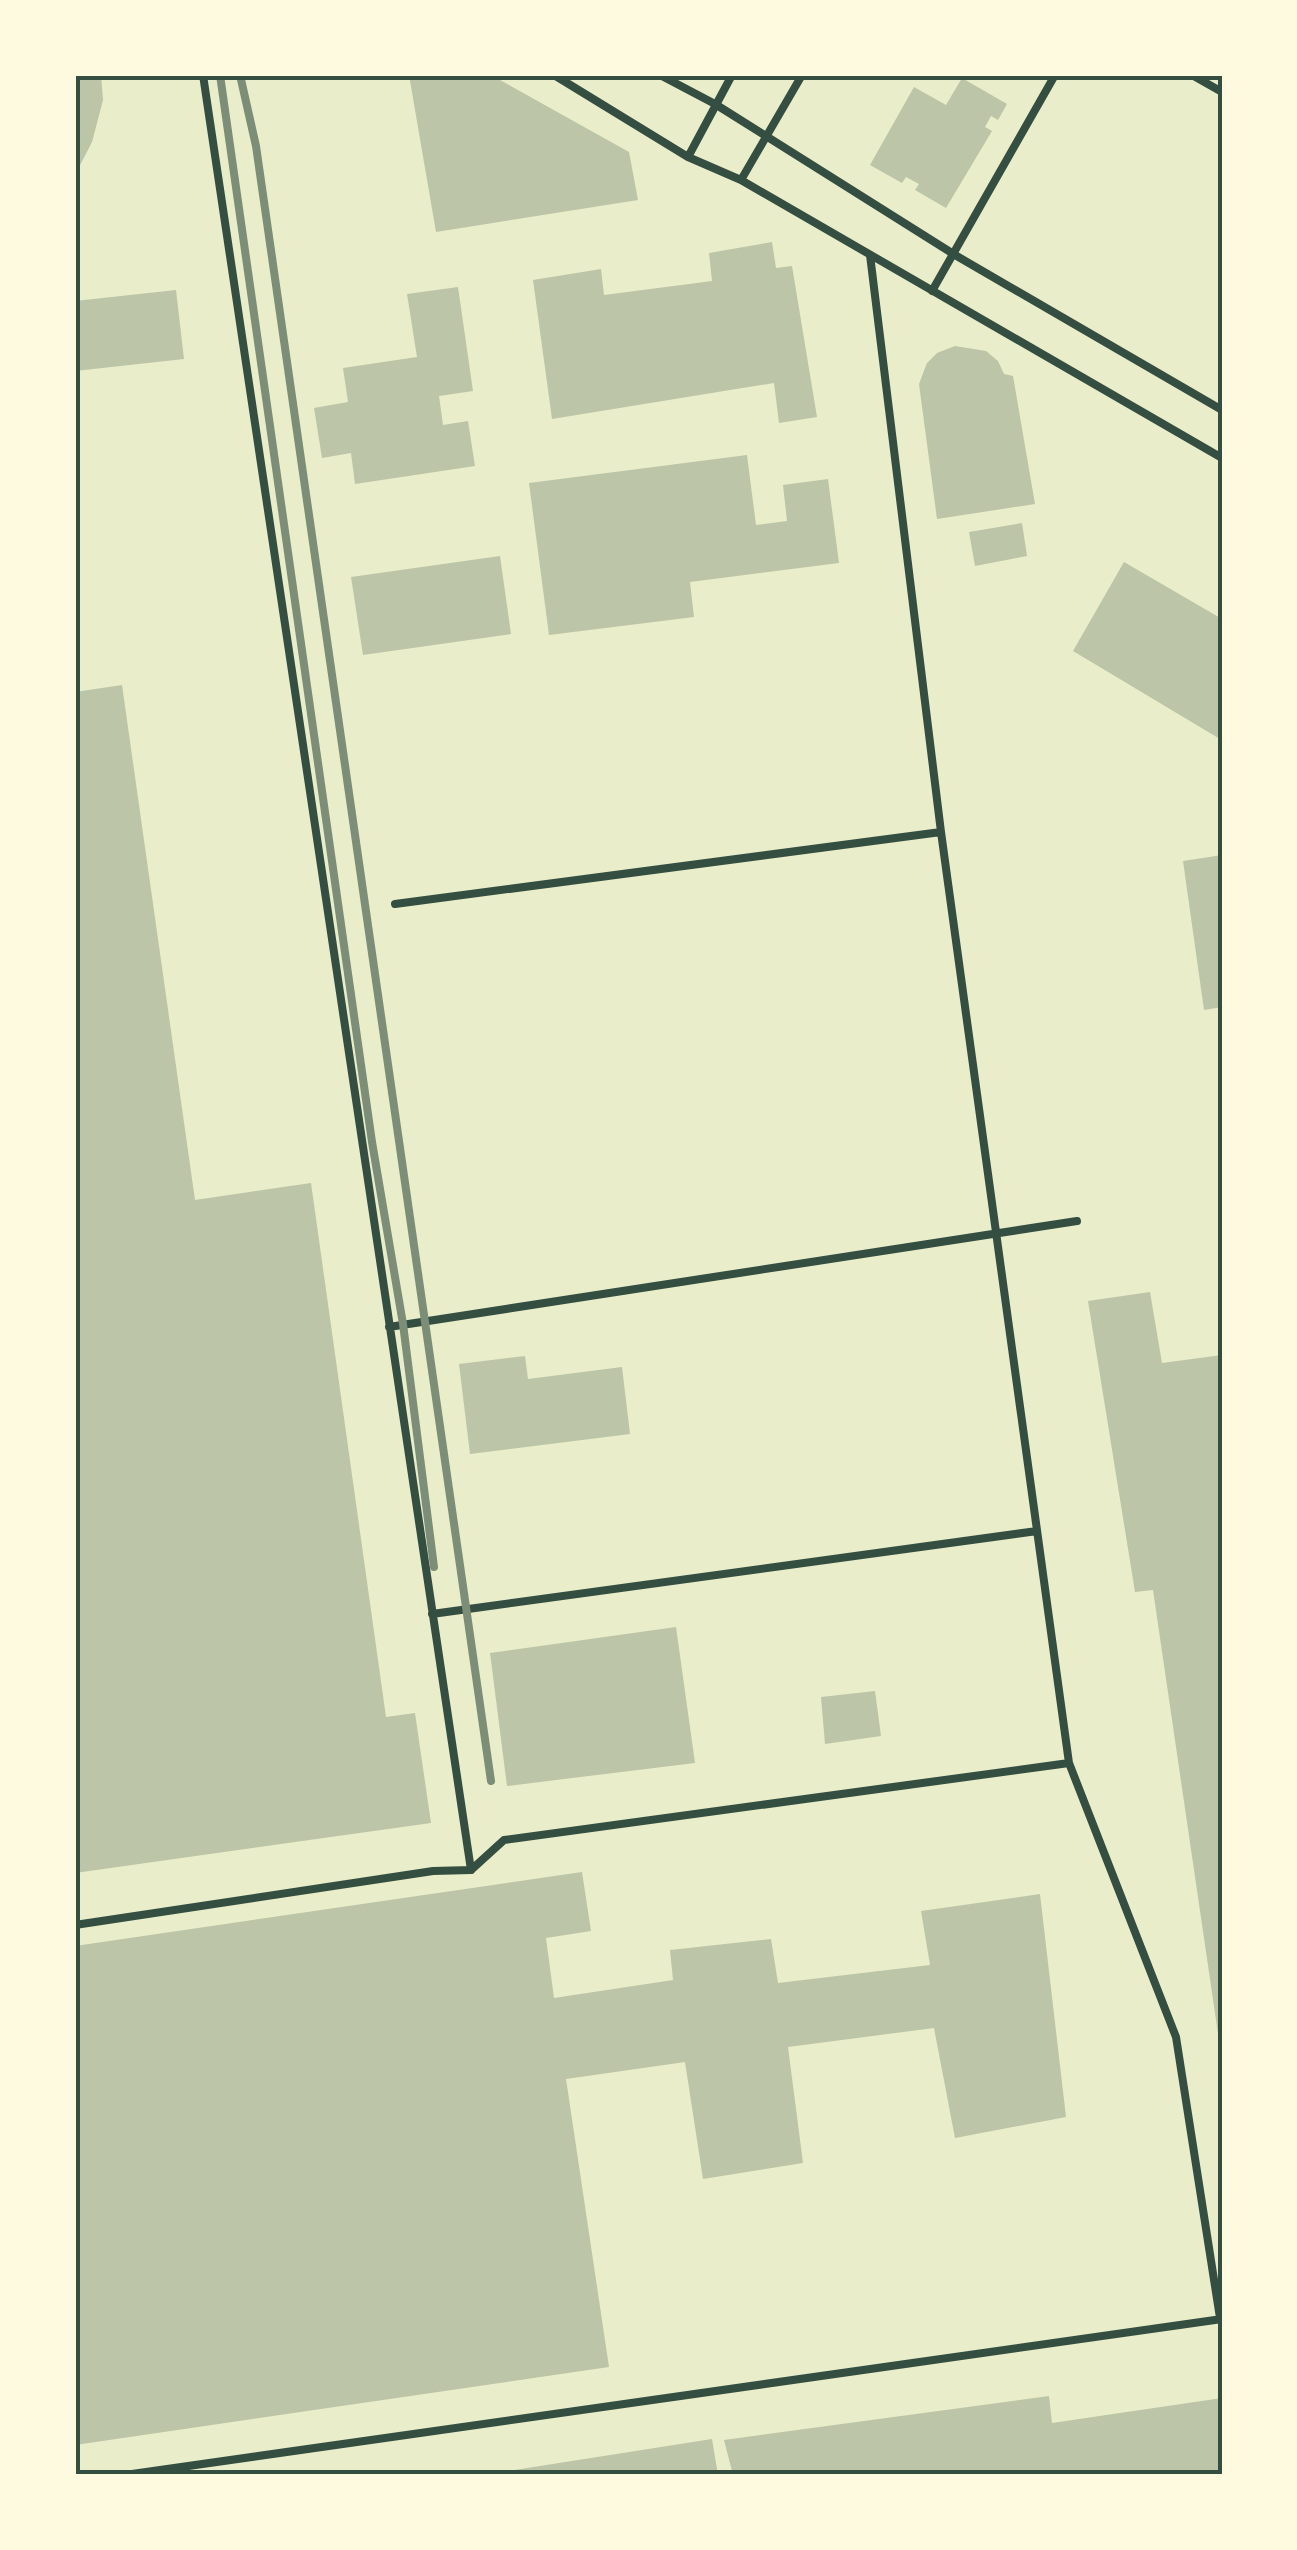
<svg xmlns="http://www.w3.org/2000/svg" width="1297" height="2550" font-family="Figtree,sans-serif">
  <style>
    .building { fill: #bcc5a7 }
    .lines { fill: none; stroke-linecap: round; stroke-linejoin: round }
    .service { stroke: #344e41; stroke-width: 8 }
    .rail { stroke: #7c8e77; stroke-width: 8 }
    .neatline { fill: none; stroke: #344e41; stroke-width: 4 }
  </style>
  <rect width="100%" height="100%" fill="#e9edc9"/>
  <path class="building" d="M75,75H101L103,100L92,142L75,175Z
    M409,75H491L629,152L638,200L436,232Z
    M962,78L1007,104L998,120L991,116L985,127L992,131L946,208L915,190L919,184L906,177L902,183L870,165L914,87L946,105Z
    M772,242L776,268L792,266L817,417L779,423L774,383L552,419L533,280L601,269L604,295L712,281L709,253Z
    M458,287L473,391L439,396L443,425L468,421L475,466L355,484L351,453L322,458L314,408L348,402L343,368L417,357L407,294Z
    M176,290L184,359L75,371V301Z
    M955,346L986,351L998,361L1004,374L1013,376L1035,504L937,519L919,384L927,363L937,353Z
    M747,455L756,525L787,521L783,485L828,479L839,563L690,582L694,617L549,635L529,483Z
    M1022,523L1027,556L975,566L969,532Z
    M500,556L511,634L363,655L351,577Z
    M1124,562L1222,619L1220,739L1073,651Z
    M122,685L195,1200L311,1183L386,1717L415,1713L431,1823L75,1873V692Z
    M1222,855V1007L1204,1010L1183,861Z
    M1150,1292L1162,1363L1222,1355V2061L1153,1590L1135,1592L1088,1301Z
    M525,1356L528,1379L622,1367L630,1434L470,1454L459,1364Z
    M676,1627L695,1763L507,1786L490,1653Z
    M875,1691L881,1736L825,1744L821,1697Z
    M582,1872L591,1931L546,1938L554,1998L673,1980L670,1950L771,1939L778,1983L930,1965L921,1911L1040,1894L1066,2117L955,2138L934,2028L788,2047L803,2163L703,2179L685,2062L566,2079L609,2367L75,2445V1946Z
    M1049,2396L1052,2423L1222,2398V2475H733L724,2440Z
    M712,2439L718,2475H495V2473Z"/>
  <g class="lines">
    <path class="service" d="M203,75L471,1870
      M554,75L688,157L741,180L1222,458
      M660,75L715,104L955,255L1222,410
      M1192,75L1222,92
      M688,157L732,75
      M741,180L802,75
      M870,255L941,832L1069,1763L1176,2037L1220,2318
      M932,291L1055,75
      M395,904L941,832
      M389,1327L1077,1221
      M432,1614L1037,1531
      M75,1925L433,1871L471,1870L504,1840L1069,1763
      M125,2475L1222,2319"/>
    <path class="rail" d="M220,75L372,1142L403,1324L434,1567
      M240,75L256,146L491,1781"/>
  </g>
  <rect width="1297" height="2550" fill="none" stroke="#fefae0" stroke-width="155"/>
  <rect x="78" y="78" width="1142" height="2394" class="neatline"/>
</svg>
